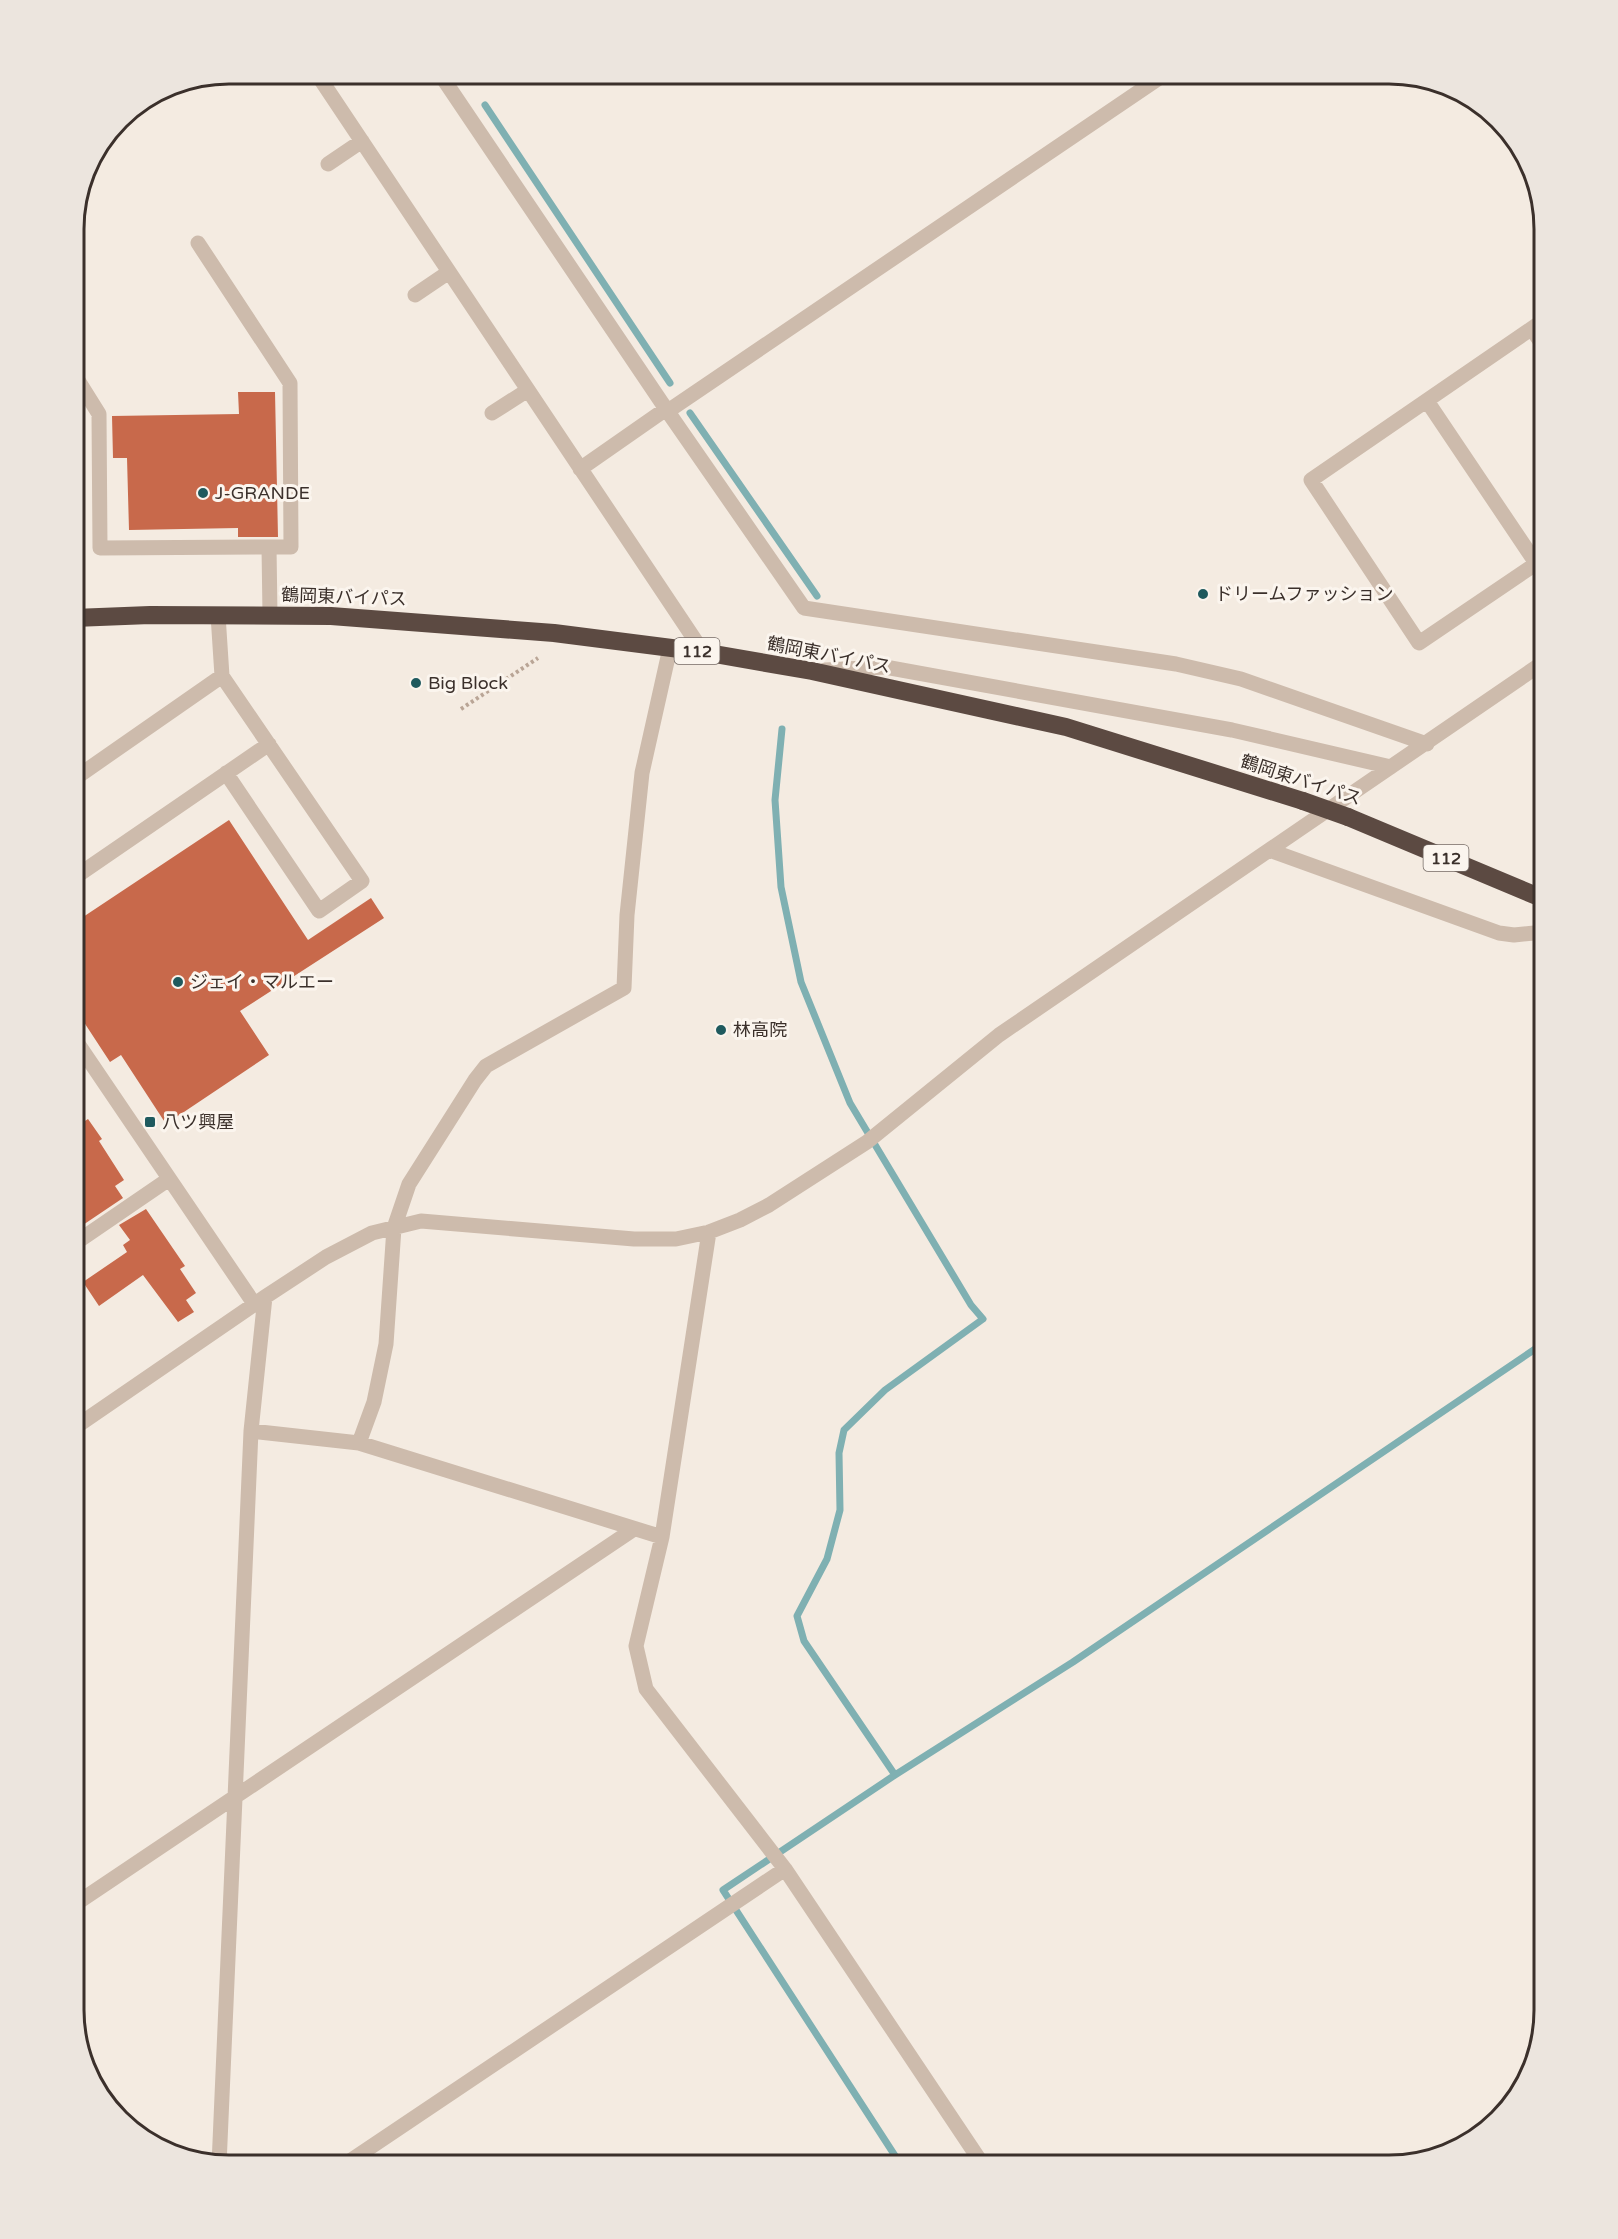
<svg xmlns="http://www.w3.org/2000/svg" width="1618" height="2239" font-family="'Varela Round','Noto Sans JP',sans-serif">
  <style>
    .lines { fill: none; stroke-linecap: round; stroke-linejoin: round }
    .stream { stroke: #7fb0b2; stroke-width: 7 }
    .building { fill: #c8694b }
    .path { stroke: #b9a596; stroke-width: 4; stroke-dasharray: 3 3; stroke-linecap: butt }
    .minor { stroke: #cdbbac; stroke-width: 15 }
    .highway { stroke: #5c4a42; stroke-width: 18 }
    .highway-bridge { stroke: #5c4a42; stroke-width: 18 }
    .poi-dot { fill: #1f5a5e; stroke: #fbf5ee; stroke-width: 2 }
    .labels { text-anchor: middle; stroke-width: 6; stroke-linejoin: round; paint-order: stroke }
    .shield { fill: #fbf5ee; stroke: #756b66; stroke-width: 1.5 }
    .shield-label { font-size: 16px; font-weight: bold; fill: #3b302b }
    .poi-label { font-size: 18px; fill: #3b302b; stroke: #fbf5ee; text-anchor: start }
    .street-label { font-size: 18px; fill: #3b302b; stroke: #fbf5ee }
    .rim { fill: none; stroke: #3b302b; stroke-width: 3 }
  </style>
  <rect width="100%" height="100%" fill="#f4ebe1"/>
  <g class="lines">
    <path class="stream" d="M485,105L670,383
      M690,413L817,596
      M782,729L775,800L781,887L801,982L850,1103L971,1305L983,1319L885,1390L844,1430L839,1453L840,1510L827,1559L797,1616L804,1641L895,1775
      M901,2165L723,1890L895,1775L1073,1662L1544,1343"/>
  </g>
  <path class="building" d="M238,392H275L278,537H238V528L129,530L127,458H113L112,416L239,414Z
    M229,820L308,940L371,898L384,918L240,1011L269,1055L166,1124L121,1055L110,1062L74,1007V923Z
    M88,1119L102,1139L99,1141L124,1180L115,1186L123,1198L74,1231V1128Z
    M146,1209L185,1266L180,1269L196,1293L186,1300L194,1312L178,1322L143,1275L99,1306L83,1282L127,1252L123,1245L130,1240L119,1225Z"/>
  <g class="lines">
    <path class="path" d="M461,709L538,658"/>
    <path class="minor" d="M317,74L703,652
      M440,74L666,409L804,608L1176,664L1241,679L1427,744
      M328,164L362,141
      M198,243L290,383L291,547H269L270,615
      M415,295L449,272
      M1532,329L1544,347
      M74,374L99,414L100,548L269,547
      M1427,401L1544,575
      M668,411L1165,74
      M492,413L528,390
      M580,469L666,409
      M1537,563L1419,643L1311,480L1544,320
      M218,615L222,676L362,881L319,911L226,773
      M825,670L885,667L1232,730L1391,767
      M74,779L222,676
      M1269,850L1499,933L1514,935L1544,932
      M74,863L81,873L269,744
      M74,1038L255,1305
      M709,1232L662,1537L636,1646L646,1689L785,1869L983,2165
      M74,1244L169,1179
      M74,1428L265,1297L326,1257L372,1233L421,1221L634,1239H676L709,1232L740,1220L769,1205L867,1142L999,1035L1544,662
      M251,1431L359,1443L662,1537
      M359,1443L374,1402L386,1344L394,1228L409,1184L475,1080L486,1066L624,988L627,915L642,773L670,648
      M74,1905L634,1529
      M219,2165L251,1431L265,1297
      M344,2165L785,1869"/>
    <path class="highway" d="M74,618L150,615L331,616L554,633L703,652L812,671L1066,727L1303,801
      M1348,817L1544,899"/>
    <path class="highway-bridge" d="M1303,801L1348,817"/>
  </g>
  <g class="poi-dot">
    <circle cx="203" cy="493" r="6"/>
    <circle cx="1203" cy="594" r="6"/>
    <circle cx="416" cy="683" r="6"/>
    <circle cx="178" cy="982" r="6"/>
    <circle cx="721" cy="1030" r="6"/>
    <rect x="144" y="1116" width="12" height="12" rx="3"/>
  </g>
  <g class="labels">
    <g class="shield">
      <rect x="674.5" y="638" width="45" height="26" rx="4.5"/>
      <rect x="1423.5" y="845" width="45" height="26" rx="4.5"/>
    </g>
    <g class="shield-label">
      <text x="697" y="657">112</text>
      <text x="1446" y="864">112</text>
    </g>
    <g class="poi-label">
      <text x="215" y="499">J-GRANDE</text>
      <text x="1215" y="600">ドリームファッション</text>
      <text x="428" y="689">Big Block</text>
      <text x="190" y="988">ジェイ・マルエー</text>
      <text x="733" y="1036">林高院</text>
      <text x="162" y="1128">八ツ興屋</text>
    </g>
    <g class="street-label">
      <text transform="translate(344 597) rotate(2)" y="6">鶴岡東バイパス</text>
      <text transform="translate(829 655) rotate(11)" y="6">鶴岡東バイパス</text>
      <text transform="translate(1301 780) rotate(18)" y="6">鶴岡東バイパス</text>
    </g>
  </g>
  <path d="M0 0H1618V2239H0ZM229 84H1389A145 145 0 0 1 1534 229V2010A145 145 0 0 1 1389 2155H229A145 145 0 0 1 84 2010V229A145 145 0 0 1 229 84Z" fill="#ece5de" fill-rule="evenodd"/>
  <path class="rim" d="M229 84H1389A145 145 0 0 1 1534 229V2010A145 145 0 0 1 1389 2155H229A145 145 0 0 1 84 2010V229A145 145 0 0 1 229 84Z"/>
</svg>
